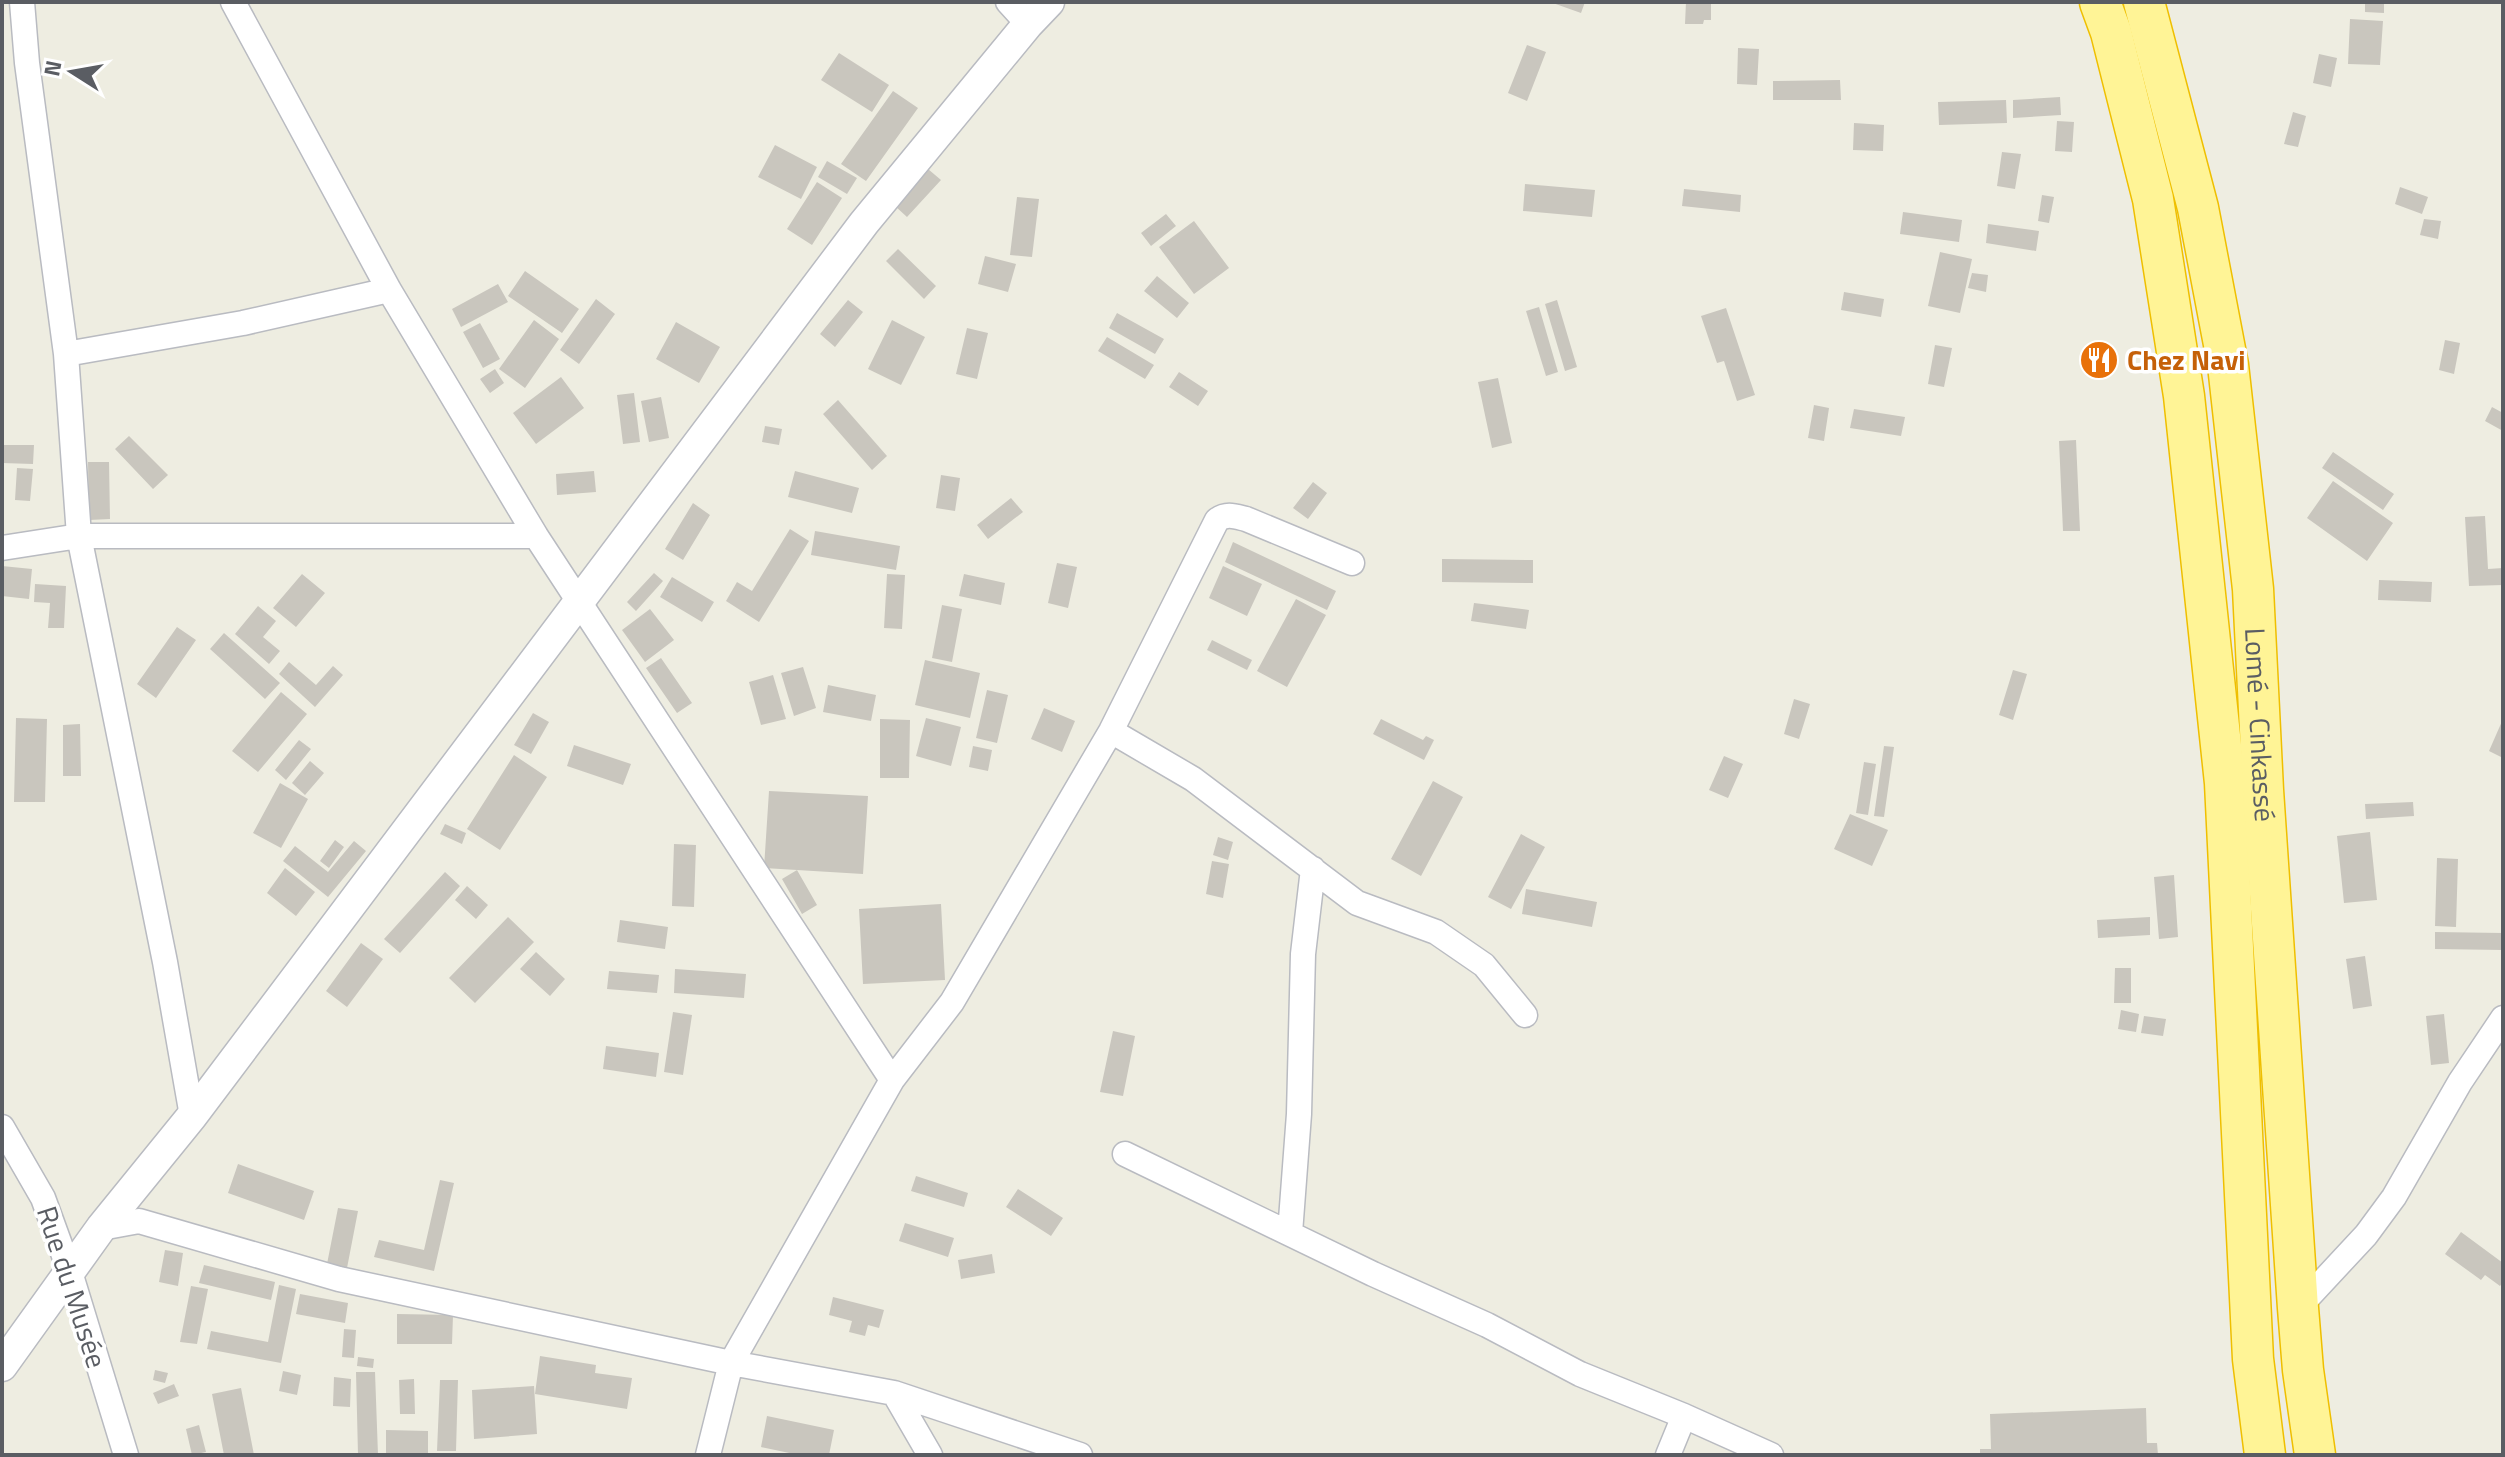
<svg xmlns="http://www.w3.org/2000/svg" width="2505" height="1457" font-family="'Titillium Web',sans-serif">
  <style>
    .building { fill: #c9c6be }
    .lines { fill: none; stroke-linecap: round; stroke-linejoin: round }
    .minor-casing { stroke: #b9bbc1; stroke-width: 27 }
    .tertiary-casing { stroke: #b9bbc1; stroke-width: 33 }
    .trunk-casing { stroke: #efbf00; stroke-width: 43 }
    .minor { stroke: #fff; stroke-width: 24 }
    .tertiary { stroke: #fff; stroke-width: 30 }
    .trunk { stroke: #fff496; stroke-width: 40 }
    .labels { text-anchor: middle; stroke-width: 7; stroke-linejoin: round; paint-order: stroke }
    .food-label { font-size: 28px; font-weight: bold; fill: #c56008; stroke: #fff; text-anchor: start }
    .street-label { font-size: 28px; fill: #5a5d63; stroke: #fff }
  </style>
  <rect width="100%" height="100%" fill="#eeede1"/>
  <path class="building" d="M1550,2H1585L1581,13Z
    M1686,2H1711V20H1704L1703,24H1685Z
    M2365,2H2384V13L2365,12Z
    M2350,19L2383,21L2380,65L2348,64Z
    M1527,45L1546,52L1527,101L1508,93Z
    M1738,48L1759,49L1757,85L1737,84Z
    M839,53L889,85L872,112L821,80Z
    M2319,54L2337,58L2331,87L2313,83Z
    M1840,80L1841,100H1773V81Z
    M893,91L918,108L866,181L841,164Z
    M2060,97L2061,115L2013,118V100Z
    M2006,100L2007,123L1939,125L1938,102Z
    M2293,112L2306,116L2298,147L2284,144Z
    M2057,121L2074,122L2072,152L2055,151Z
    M1854,123L1884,125L1883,151L1853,150Z
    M775,145L817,167L801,199L758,177Z
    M2002,152L2021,154L2015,189L1997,186Z
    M827,161L857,178L847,194L818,177Z
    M928,169L941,180L907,217L895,206Z
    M817,182L842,198L812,245L787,229Z
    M1525,184L1595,190L1592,217L1523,211Z
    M2400,187L2428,197L2422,214L2395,204Z
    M1684,189L1741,195L1740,212L1682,206Z
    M2042,195L2054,197L2049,223L2038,221Z
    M1017,197L1039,199L1032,257L1010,255Z
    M1903,212L1962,220L1959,242L1900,234Z
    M1166,214L1176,226L1151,246L1141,233Z
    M2424,219L2441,221L2438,239L2420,235Z
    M1194,221L1229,268L1194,294L1159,247Z
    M1988,224L2039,231L2036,251L1986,243Z
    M898,249L936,286L924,299L886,261Z
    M1940,252L1972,259L1960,313L1928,306Z
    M985,256L1016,264L1008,292L978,284Z
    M525,271L579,309L562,333L508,296Z
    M1972,273L1988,275L1986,292L1968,288Z
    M1157,276L1189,303L1177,318L1144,291Z
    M498,284L508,302L461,327L452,309Z
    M1844,292L1884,299L1881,317L1841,310Z
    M596,299L615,314L579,364L560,350Z
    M848,300L863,312L835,347L820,334Z
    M1557,300L1577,367L1565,371L1545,304Z
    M1539,307L1558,372L1546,376L1526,311Z
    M1726,308L1755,395L1737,401L1724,361L1717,363L1701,316Z
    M1117,313L1164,339L1155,354L1109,328Z
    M534,320L559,339L525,388L499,369Z
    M892,320L925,337L901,385L868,369Z
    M676,322L720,347L699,383L656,359Z
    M480,323L500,359L483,368L463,332Z
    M967,328L988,333L977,379L956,374Z
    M1107,337L1154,365L1145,379L1098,351Z
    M2445,340L2460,343L2454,374L2439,370Z
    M1935,345L1952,348L1944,387L1928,384Z
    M495,369L504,383L490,393L480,379Z
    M1179,372L1208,391L1198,406L1169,387Z
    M561,377L584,408L536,444L513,413Z
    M1498,378L1512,443L1492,448L1478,382Z
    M634,393L640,442L623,444L617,395Z
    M661,397L669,438L649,442L641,401Z
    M838,400L887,456L872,470L823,414Z
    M1814,405L1829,408L1824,441L1808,438Z
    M2492,407L2503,413V431L2485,421Z
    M1854,409L1905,417L1901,436L1850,428Z
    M765,426L782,429L779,445L762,442Z
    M129,436L168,475L153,489L115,449Z
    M2076,440L2080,531H2063L2059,441Z
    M2,445H34L33,464L2,463Z
    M2333,452L2394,494L2383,510L2322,468Z
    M88,462H109L110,519L89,520Z
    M17,468L33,469L30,501L15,500Z
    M594,471L596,492L557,495L556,474Z
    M795,471L859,488L852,513L788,497Z
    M941,475L960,478L955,511L936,508Z
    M2333,481L2393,523L2367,561L2307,518Z
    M1313,482L1327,493L1308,519L1293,508Z
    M1011,498L1023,512L988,539L977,525Z
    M693,503L710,515L683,560L665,549Z
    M2485,516L2488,569L2503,568V585L2469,586L2465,517Z
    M790,529L809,541L759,622L726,601L737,582L752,591Z
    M815,531L900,546L896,570L811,555Z
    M1233,542L1336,591L1327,610L1225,562Z
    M1442,559L1533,560V583L1442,582Z
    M1057,563L1077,567L1068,608L1048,603Z
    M2,566L32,569L29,599L2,596Z
    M1223,566L1262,584L1247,616L1209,598Z
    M654,573L663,581L636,611L627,602Z
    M302,574L325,593L296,627L273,608Z
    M887,574L905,575L902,629L884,628Z
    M964,574L1005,583L1001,605L959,596Z
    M672,577L714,602L702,622L660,597Z
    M2379,580L2432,582L2431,602L2378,600Z
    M35,584L66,586L64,628H48L50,603L34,602Z
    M1296,599L1326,615L1287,687L1257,671Z
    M1474,603L1529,610L1526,629L1471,621Z
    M942,605L962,609L952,662L932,658Z
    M258,606L276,621L263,637L280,651L269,664L235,634Z
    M650,609L674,640L645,662L622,630Z
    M177,627L196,640L156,698L137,684Z
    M224,633L280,683L265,699L210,649Z
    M1212,640L1252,660L1247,670L1207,650Z
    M661,658L692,703L677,713L646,668Z
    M925,660L980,673L970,718L915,705Z
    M289,662L316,685L333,666L343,675L315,707L279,674Z
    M803,667L816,708L794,716L781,673Z
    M2013,670L2027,674L2013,720L1999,715Z
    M773,675L786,719L761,725L749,682Z
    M828,685L876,695L871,721L823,712Z
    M987,690L1008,695L997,743L976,738Z
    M281,692L307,714L258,772L232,751Z
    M1794,699L1810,704L1799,739L1784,734Z
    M1044,708L1075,721L1062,752L1031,739Z
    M533,713L549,722L531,754L514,745Z
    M16,718L47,719L45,802H14Z
    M926,718L961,727L951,766L916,756Z
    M880,719L910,720L909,778H880Z
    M1381,719L1423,740L1426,736L1434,740L1424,760L1373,734Z
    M2503,719V758L2489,751Z
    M80,724L81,776H63V725Z
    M299,740L311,749L286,780L275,770Z
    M574,745L631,764L623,785L567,766Z
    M973,746L992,750L988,771L969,767Z
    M1884,746L1894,747L1884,817L1874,816Z
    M514,755L547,777L500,850L467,829Z
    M1724,756L1743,764L1728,798L1709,790Z
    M310,761L324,773L305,795L292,783Z
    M1864,762L1876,764L1868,815L1856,813Z
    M1433,781L1463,797L1421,876L1391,859Z
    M280,783L308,799L281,848L253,833Z
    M769,791L868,796L863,874L764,868Z
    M2413,802L2414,816L2366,819L2365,804Z
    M1850,814L1888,830L1872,866L1834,849Z
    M445,824L466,833L462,844L440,834Z
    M2370,832L2377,900L2344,903L2337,836Z
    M1521,834L1545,847L1511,909L1488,897Z
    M1218,837L1233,842L1228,860L1213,855Z
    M335,840L344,847L329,868L320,861Z
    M354,841L366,851L328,897L283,861L295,846L328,872Z
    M674,844L696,845L694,907L672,906Z
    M2437,858L2458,859L2456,927L2435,926Z
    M1212,861L1229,864L1223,898L1206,894Z
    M285,868L315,892L296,916L267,893Z
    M797,870L817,905L802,914L782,879Z
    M445,872L460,886L400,953L384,939Z
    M2174,875L2178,937L2159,939L2154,877Z
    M467,886L488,905L476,919L455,900Z
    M1526,889L1597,902L1592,927L1522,914Z
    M941,904L945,980L863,984L859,909Z
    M508,917L534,942L475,1003L449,978Z
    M2150,917V935L2098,938L2097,920Z
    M620,920L668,927L665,949L617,942Z
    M2435,932L2503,933V950L2435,949Z
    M361,943L383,959L347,1007L326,991Z
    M536,952L565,979L550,996L520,969Z
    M2365,956L2372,1006L2353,1009L2346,959Z
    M2115,968H2131V1003H2114Z
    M675,969L746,974L744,998L674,993Z
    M609,971L659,975L657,993L607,989Z
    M2121,1010L2139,1014L2136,1032L2118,1029Z
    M673,1012L692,1015L683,1075L664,1072Z
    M2444,1014L2449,1063L2431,1065L2426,1016Z
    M2144,1016L2166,1019L2163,1036L2141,1033Z
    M1113,1031L1135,1036L1123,1096L1100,1092Z
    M606,1046L659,1053L656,1077L603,1069Z
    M238,1164L314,1191L304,1220L228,1193Z
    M916,1176L968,1193L964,1207L911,1191Z
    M440,1180L454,1183L434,1271L374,1257L379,1240L424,1250Z
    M1018,1189L1063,1218L1051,1236L1006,1207Z
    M338,1208L358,1211L347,1268L327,1264Z
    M905,1223L954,1238L948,1257L899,1241Z
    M2461,1232L2503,1263V1282L2500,1286L2485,1275L2481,1280L2445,1254Z
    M165,1250L183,1253L178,1286L159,1282Z
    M992,1254L995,1273L961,1279L958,1260Z
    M204,1265L275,1282L271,1300L199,1283Z
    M279,1285L296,1289L281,1363L207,1349L211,1331L268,1342Z
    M191,1286L208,1289L197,1344L180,1342Z
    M300,1294L348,1303L345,1323L296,1314Z
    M833,1297L884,1310L879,1328L868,1325L865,1336L849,1332L852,1321L829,1315Z
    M397,1314L453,1315L452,1344H397Z
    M344,1329L356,1330L354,1358L342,1357Z
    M540,1356L596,1365L595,1373L632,1378L627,1409L535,1394Z
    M358,1357L374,1359L373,1368L357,1366Z
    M155,1370L168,1373L165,1383L153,1380Z
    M283,1371L301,1375L297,1395L279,1391Z
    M356,1372H375L378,1455H358Z
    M334,1377L351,1379L350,1407L333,1406Z
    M414,1379L415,1414H400L399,1380Z
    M440,1380H458L456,1451H437Z
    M174,1384L179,1396L158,1404L153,1393Z
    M534,1386L537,1434L474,1439L472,1390Z
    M241,1388L254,1455H224L212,1394Z
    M2146,1408L2147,1443H2157L2158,1455H1980V1449H1991L1990,1414Z
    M767,1416L834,1430L829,1455H799L761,1447Z
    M199,1425L206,1452L192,1455L186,1429Z
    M386,1430L428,1431V1454L386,1453Z"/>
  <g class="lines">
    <g class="minor-casing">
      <path id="minor" d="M22,2L27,63L66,354L79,536L165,962L192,1116
        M233,2L389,290L536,536L892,1080L731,1363L708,1455
        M1008,2L1028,24
        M66,354L243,323L389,290
        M2,548L79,536H536
        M1111,731L1193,779L1357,903L1436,932L1484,965L1525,1015
        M892,1080L952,1002L1111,731L1217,520C1227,513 1234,516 1246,519L1352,563
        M2,1127L43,1198L70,1272L126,1455
        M1125,1154L1373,1274L1487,1325L1580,1374L1684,1416
        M101,1228L139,1221L339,1279L731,1363L894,1393L930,1455
        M1290,1233L1299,1114L1303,954L1313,869
        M2298,1308L2366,1235L2394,1197L2460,1082L2503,1018
        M894,1393L1080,1455
        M1668,1455L1684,1416L1771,1455"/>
    </g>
    <g class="tertiary-casing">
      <path id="tertiary" d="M2,1366L101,1228L192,1116L864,223L1028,24L1049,2"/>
    </g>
    <g class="trunk-casing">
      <g id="trunk">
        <path d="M2100,2L2111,32L2153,199L2184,396L2225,783L2253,1359L2265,1455"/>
        <path id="s1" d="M2144,2L2198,208L2228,365L2253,589L2263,790L2298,1308L2303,1370L2315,1455"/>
      </g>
    </g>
    <use href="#minor" class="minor"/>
    <use href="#tertiary" class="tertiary"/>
    <use href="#trunk" class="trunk"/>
  </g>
  <defs>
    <g id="restaurant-disc" transform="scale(2)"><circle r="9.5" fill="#e8710a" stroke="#fff"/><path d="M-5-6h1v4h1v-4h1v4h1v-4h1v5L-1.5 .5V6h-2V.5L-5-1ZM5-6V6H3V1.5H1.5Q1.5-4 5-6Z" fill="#fff"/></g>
  </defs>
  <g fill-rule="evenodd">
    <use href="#restaurant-disc" x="2099" y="360"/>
  </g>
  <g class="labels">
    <g class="food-label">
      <text x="2127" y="370">Chez Navi</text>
    </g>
    <g class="street-label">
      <text dy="10" stroke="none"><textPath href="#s1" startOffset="734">Lomé - Cinkassé</textPath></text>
      <text transform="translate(72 1287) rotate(72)" y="10">Rue du Musée</text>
    </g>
  </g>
  <rect width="2505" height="1457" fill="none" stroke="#5a5d63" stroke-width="8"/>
  <g transform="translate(72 72) rotate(281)" stroke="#ffffff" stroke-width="6" paint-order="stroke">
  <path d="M0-6L14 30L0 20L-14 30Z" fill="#5a5d63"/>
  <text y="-12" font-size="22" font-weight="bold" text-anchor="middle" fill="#5a5d63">N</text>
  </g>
</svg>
